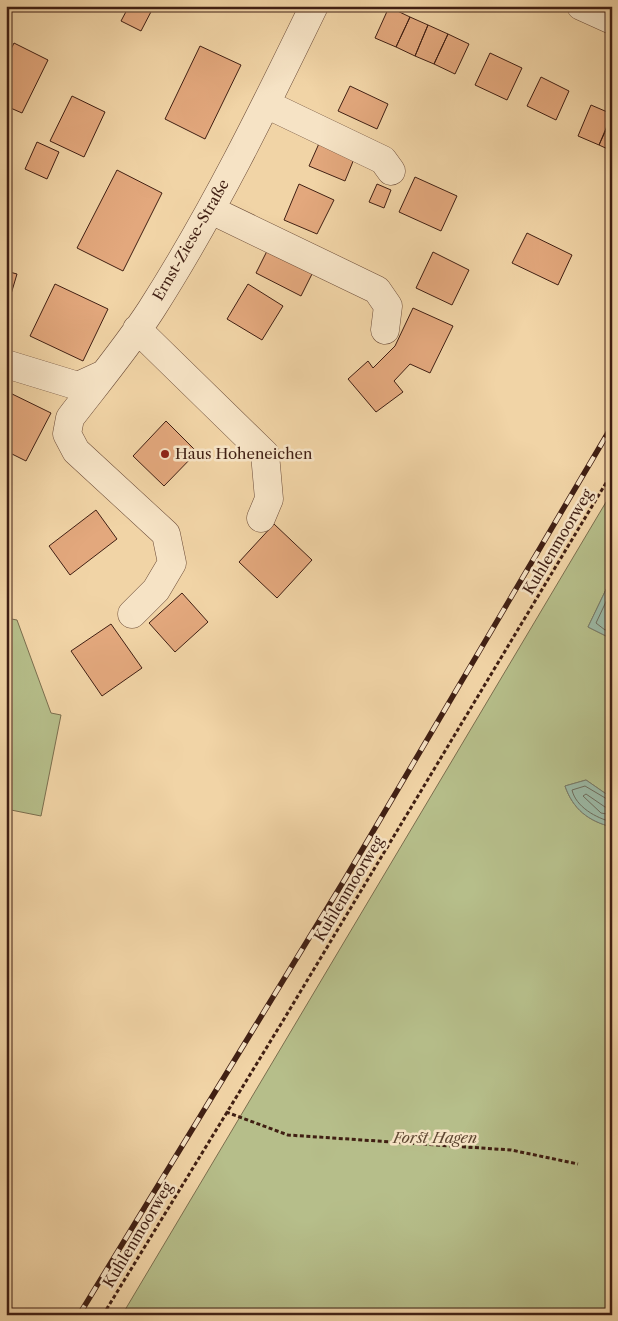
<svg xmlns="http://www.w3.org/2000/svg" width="618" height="1321" font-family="'Libre Caslon Text',serif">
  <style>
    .green { fill: #b6be8a; stroke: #7b6e4e }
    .water { fill: #9bb8a4; stroke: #777b6a }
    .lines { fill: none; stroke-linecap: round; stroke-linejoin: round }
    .shore { stroke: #6e6c5c; stroke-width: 1 }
    .building { fill: #e3a87d; stroke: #401f13 }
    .minor-casing { stroke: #6c4c38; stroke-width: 29 }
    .path { stroke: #401f13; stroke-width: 3; stroke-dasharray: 4 2.5; stroke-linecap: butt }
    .minor { stroke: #f6e3c5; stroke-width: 28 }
    .rail-casing { stroke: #401f13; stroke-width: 5.5 }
    .rail { stroke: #f6e3c5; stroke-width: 4; stroke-dasharray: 11; stroke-linecap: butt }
    .poi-dot { fill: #8f2418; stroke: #f6e3c5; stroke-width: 2 }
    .labels { text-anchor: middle; stroke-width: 5; stroke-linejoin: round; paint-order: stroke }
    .street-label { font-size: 15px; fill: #401f13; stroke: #f6e3c5 }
    .poi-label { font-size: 15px; fill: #401f13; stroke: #f6e3c5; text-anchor: start }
    .park-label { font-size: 15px; font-style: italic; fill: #5e4731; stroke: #f6e3c5 }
  </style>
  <rect width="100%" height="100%" fill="#f1d4a6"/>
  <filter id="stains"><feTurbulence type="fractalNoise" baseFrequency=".004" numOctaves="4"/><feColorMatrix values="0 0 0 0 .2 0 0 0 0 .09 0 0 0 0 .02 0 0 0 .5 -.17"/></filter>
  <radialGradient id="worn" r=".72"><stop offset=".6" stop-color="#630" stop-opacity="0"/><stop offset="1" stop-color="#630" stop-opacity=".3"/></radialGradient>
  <path class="green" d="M612,492V577L588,627L606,636L612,632V798L586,780L565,786C573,809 588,821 612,827V1315H122Z
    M6,618L17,620L51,713L61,715L41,816L6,809Z"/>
  <path class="water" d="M612,577V632L606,636L588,627Z
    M586,780L612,798V827C588,821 573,809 565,786Z"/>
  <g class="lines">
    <path class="shore" d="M612,589L596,623L605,630L612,628
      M612,802L585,786L572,790C576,807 596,818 612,822
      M612,808L605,807L586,794L583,796L601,813L612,815"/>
  </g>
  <path class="building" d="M129,6H154L141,31L121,21Z
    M389,7L410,17L396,47L375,38Z
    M410,17L428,25L415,56L396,47Z
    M428,25L448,34L434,64L415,56Z
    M448,34L469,44L455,74L434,64Z
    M14,43L48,60L22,113L6,106V59Z
    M200,46L241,65L205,139L165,119Z
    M490,53L522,68L507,100L475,85Z
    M541,77L569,91L556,120L527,106Z
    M350,86L388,104L377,129L338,111Z
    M72,96L105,112L84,157L50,141Z
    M591,105L612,114L599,145L578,136Z
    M612,117V151L599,145Z
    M321,139L356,154L345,181L309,166Z
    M37,142L59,152L47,179L25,169Z
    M117,170L162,193L123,271L77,248Z
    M415,177L457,196L441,231L399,212Z
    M299,184L334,200L317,234L284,220Z
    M377,184L391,190L384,208L369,202Z
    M527,233L572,255L558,285L512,263Z
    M268,249L313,272L301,296L256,273Z
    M433,252L469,270L452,305L416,288Z
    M6,271L17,274L6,311Z
    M55,284L108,309L83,361L30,336Z
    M248,284L283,306L262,340L227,319Z
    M413,308L453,326L430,373L410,364L394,381L403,392L376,412L348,379L368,361L373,368L395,346Z
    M6,391L51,413L26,461L6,451Z
    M166,421L197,452L164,486L133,456Z
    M96,510L117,539L70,575L49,546Z
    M274,524L312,560L277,598L239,562Z
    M182,593L208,622L175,652L149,623Z
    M111,624L142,668L102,696L71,651Z"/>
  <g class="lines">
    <g class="minor-casing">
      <path id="minor" d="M581,6L612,20
        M266,104L383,160L391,171
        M211,210L377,290L388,306L385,330
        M137,329L265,454L269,499L261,518
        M6,364L78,386L102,375
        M132,614L156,590L172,563L166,534L76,451L67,434L70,418C97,383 127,347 151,310C213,213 264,109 314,6"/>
    </g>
    <path class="path" d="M226,1112L288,1135L511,1150L578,1164
      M103,1315L281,1024L612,473"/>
    <use href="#minor" class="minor"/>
    <g class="rail-casing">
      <path id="rail" d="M79,1315L345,879L612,426"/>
    </g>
    <use href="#rail" class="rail"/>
  </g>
  <circle class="poi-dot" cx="165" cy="454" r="5"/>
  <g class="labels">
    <g class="street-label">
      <text transform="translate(191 240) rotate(-60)" y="5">Ernst-Ziese-Straße</text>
      <text transform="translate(558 542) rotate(-59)" y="5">Kuhlenmoorweg</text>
      <text transform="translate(349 889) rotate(-59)" y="5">Kuhlenmoorweg</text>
      <text transform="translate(138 1235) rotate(-59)" y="5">Kuhlenmoorweg</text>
    </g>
    <g class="poi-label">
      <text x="175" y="459">Haus Hoheneichen</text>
    </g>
    <g class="park-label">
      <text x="435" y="1143">Forst Hagen</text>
    </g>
  </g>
  <rect width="618" height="1321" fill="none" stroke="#f1d4a6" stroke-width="25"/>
  <rect x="8" y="8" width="603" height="1306" fill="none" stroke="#401f13" stroke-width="2.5"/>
  <rect x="12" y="12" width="593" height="1296" fill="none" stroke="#401f13"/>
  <rect width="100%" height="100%" filter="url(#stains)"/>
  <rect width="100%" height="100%" fill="url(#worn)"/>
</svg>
